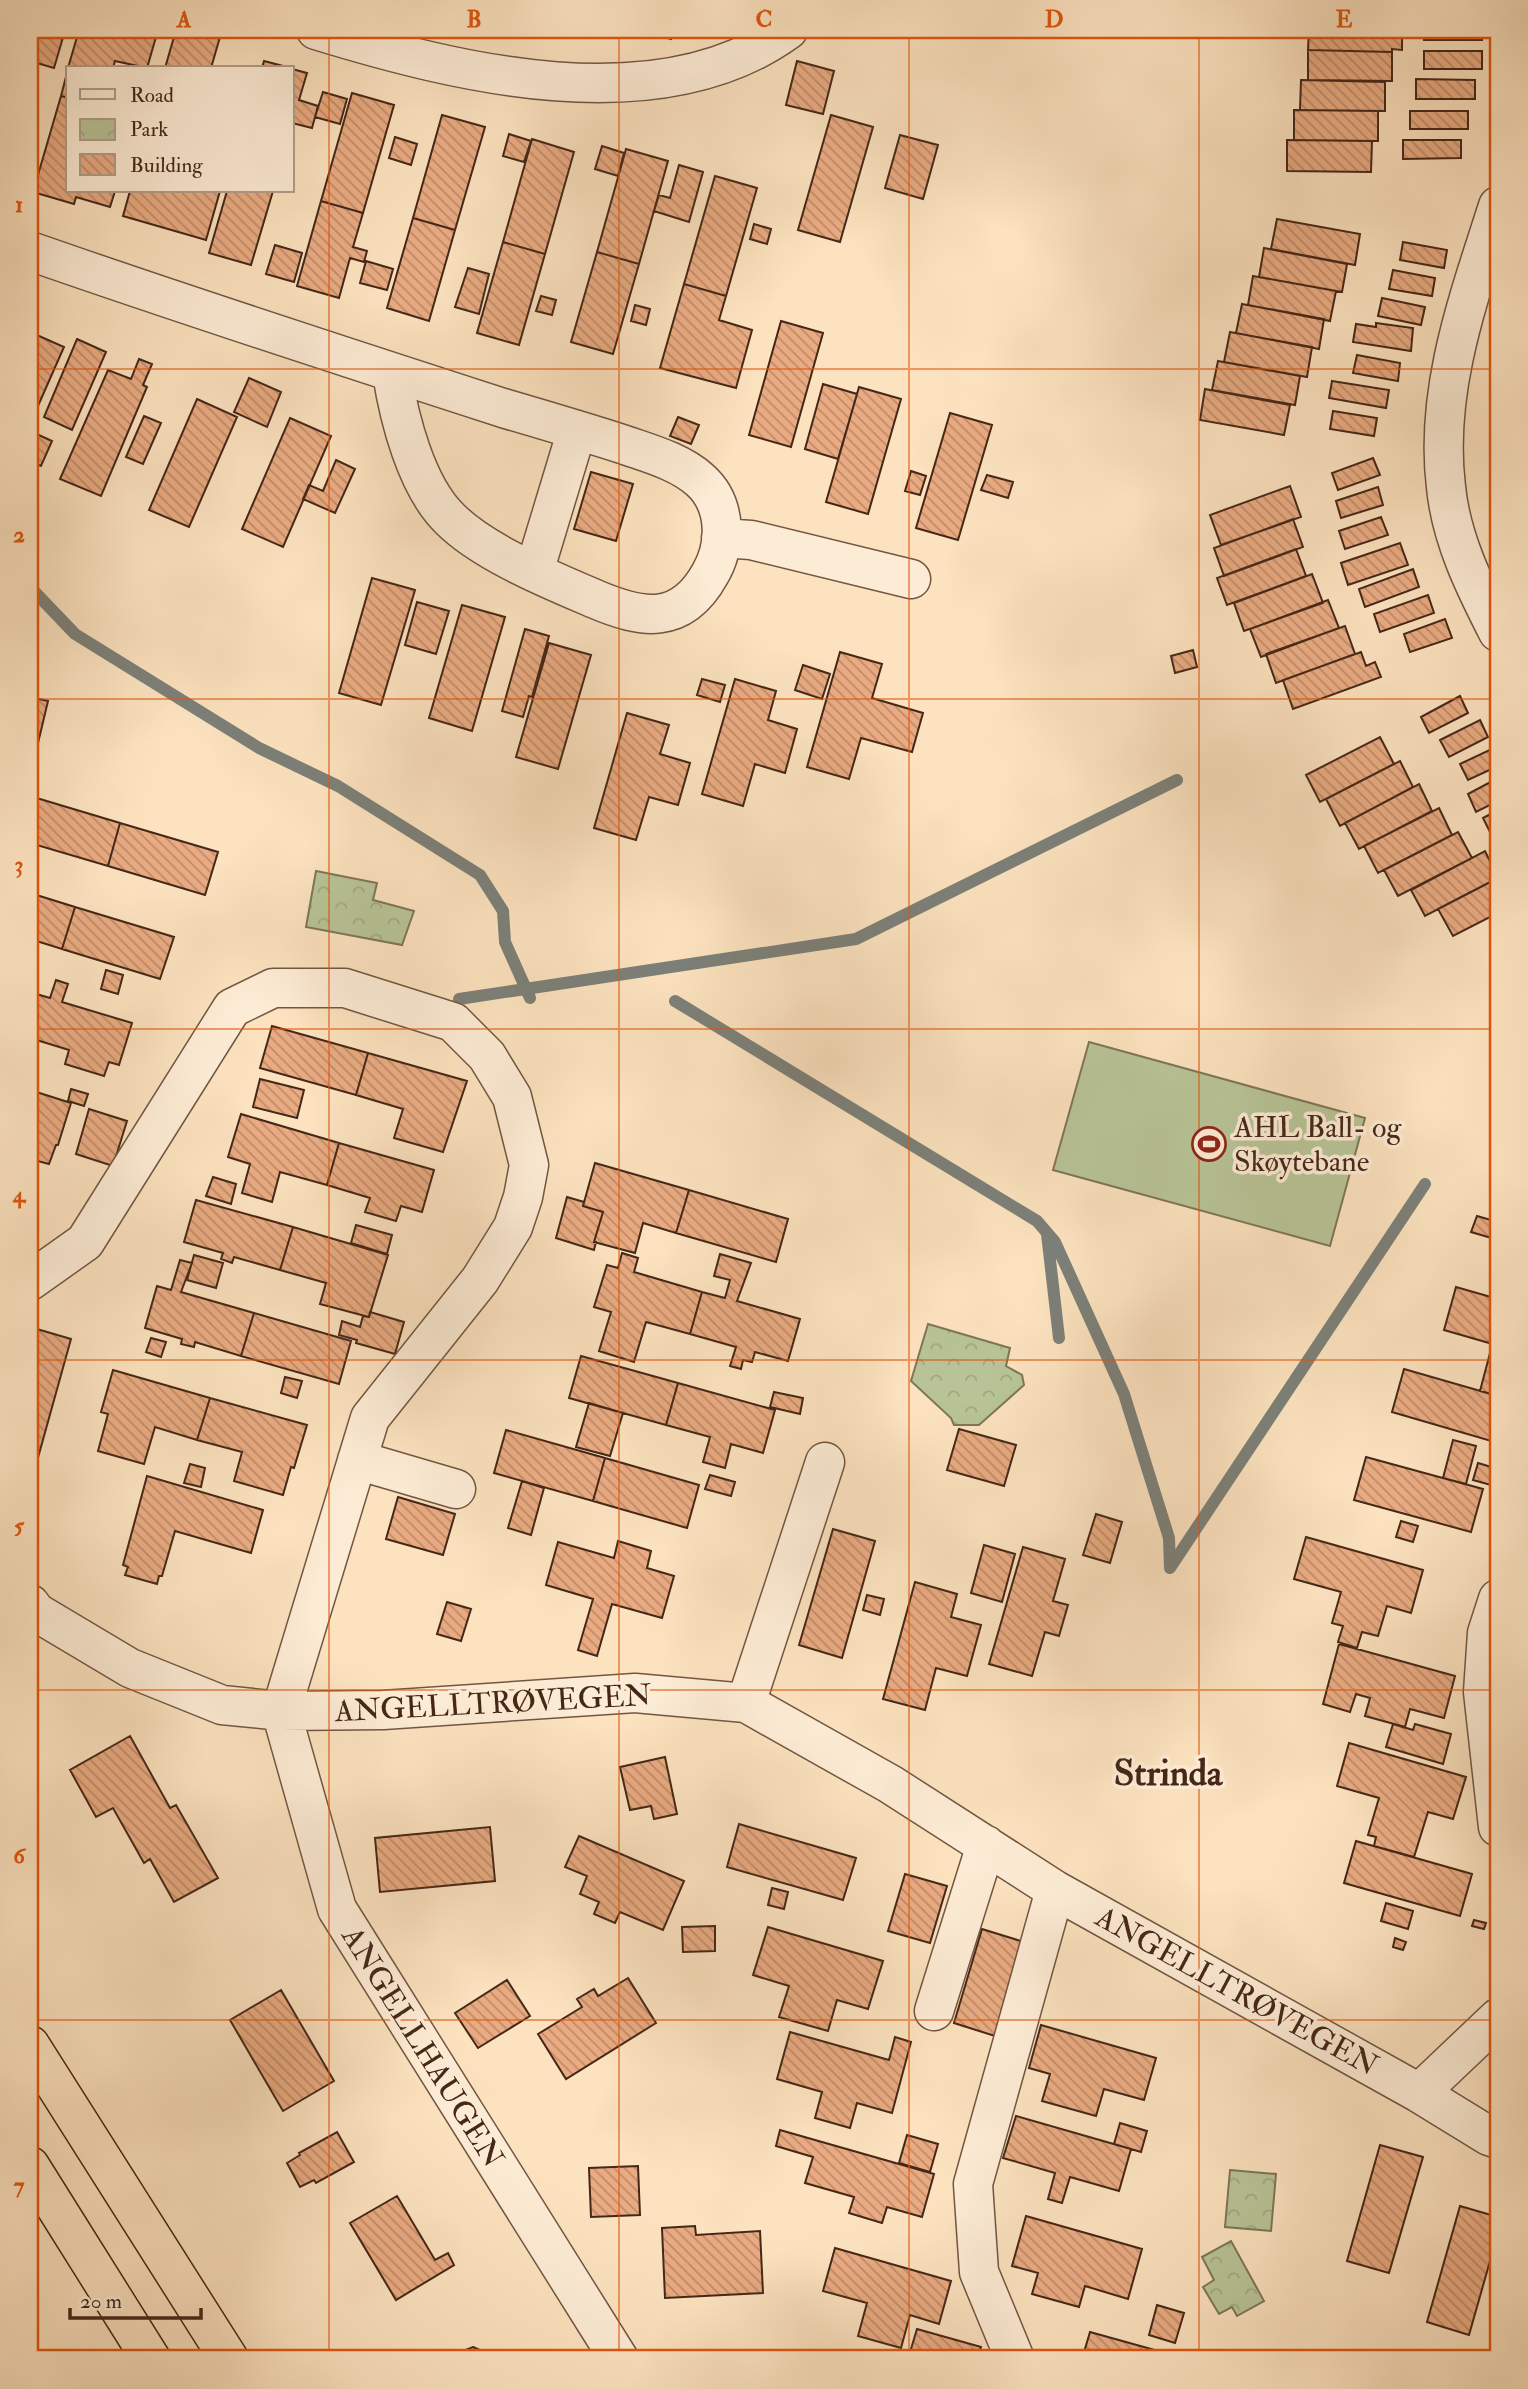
<svg xmlns="http://www.w3.org/2000/svg" width="1528" height="2389" font-family="'IM FELL Double Pica',serif">
  <style>
    .park { fill: url(#park-crowns); stroke: #7e7658; stroke-width: 2 }
    .pitch { fill: #b8c497; stroke: #7e7658; stroke-width: 2 }
    .lines { fill: none; stroke-linecap: round; stroke-linejoin: round }
    .stream { stroke: #7c8079; stroke-width: 12 }
    .building { fill: url(#building-back-hatch); stroke: #452718; stroke-width: 2 }
    .minor-casing { stroke: #735642; stroke-width: 41 }
    .highway-casing { stroke: #452718; stroke-width: 41 }
    .minor { stroke: #fdecd5; stroke-width: 38 }
    .highway { stroke: #fce2bf; stroke-width: 38 }
    .grid { fill: none; stroke: #e0560d; stroke-width: 2; stroke-opacity: 0.55 }
    .labels { text-anchor: middle; stroke-width: 7; stroke-linejoin: round; paint-order: stroke }
    .poi-label { font-size: 30px; fill: #452718; stroke: #fdecd5; text-anchor: start }
    .street-label { font-size: 30px; fill: #452718; stroke: #fdecd5 }
    .district-label { font-size: 37px; font-weight: bold; fill: #452718; stroke: #fdecd5 }
    .neatline { fill: none; stroke: #e0560d; stroke-width: 2.5 }
    .grid-label { font-size: 23px; text-anchor: middle; font-weight: bold; fill: #e0560d }
  </style>
  <defs>
    <pattern id="park-crowns" width="20" height="18" patternUnits="userSpaceOnUse" patternTransform="scale(1.75)"><rect width="20" height="18" fill="#b8c497"/><path d="M2 6a3 3 0 1 1 6 0M12 15a3 3 0 1 1 6 0" fill="none" stroke="#a0a881"/></pattern>
    <pattern id="building-back-hatch" width="6" height="6" patternUnits="userSpaceOnUse" patternTransform="scale(1.75)"><rect width="6" height="6" fill="#eaab82"/><path d="M-1 5l2 2M0 0l6 6M5-1l2 2" fill="none" stroke="#bf8b69"/></pattern>
  </defs>
  <rect width="100%" height="100%" fill="#fce2bf"/>
  <filter id="stains"><feTurbulence type="fractalNoise" baseFrequency=".00286" numOctaves="4"/><feColorMatrix values="0 0 0 0 .2 0 0 0 0 .09 0 0 0 0 .02 0 0 0 .5 -.17"/></filter>
  <radialGradient id="worn" r=".72"><stop offset=".6" stop-color="#630" stop-opacity="0"/><stop offset="1" stop-color="#630" stop-opacity=".3"/></radialGradient>
  <path class="park" d="M316,871L377,883L373,900L414,911L402,945L306,927Z
    M928,1324L1010,1348L1006,1366L1022,1375L1024,1385L979,1425H954L951,1418L911,1381Z
    M1230,2170L1276,2174L1271,2231L1225,2227Z
    M1231,2241L1264,2301L1237,2316L1232,2307L1219,2314L1203,2287L1214,2280L1202,2257Z"/>
  <path class="pitch" d="M1089,1042L1365,1118L1330,1246L1053,1170Z"/>
  <g class="lines">
    <path class="stream" d="M30,587L75,634L259,748L338,786L480,875L503,911L505,942L530,998
      M459,999L856,939L1177,780
      M675,1001L1037,1221L1055,1242L1124,1394L1169,1538L1170,1568L1425,1184
      M1047,1234L1059,1338"/>
  </g>
  <path class="building" d="M37,30H49L64,34L54,68L30,61Z
    M79,30H158L147,68L115,61L113,68H68Z
    M176,30H196L220,37L211,68H165Z
    M650,30H674L671,39L650,33Z
    M1309,30H1393V37H1402V50L1392,49V52L1308,50Z
    M1423,30H1482V40H1424Z
    M1308,50L1392,52V81L1308,80Z
    M1424,51H1482V69H1424Z
    M264,61L291,68H262Z
    M797,61L834,71L823,114L786,105Z
    M68,69V98L61,96Z
    M292,69L307,73L299,100L318,106L312,128L292,123Z
    M1416,79L1475,80V99H1416Z
    M1301,80L1385,82V111L1300,110Z
    M323,92L347,99L340,124L315,117Z
    M352,93L394,105L363,213L321,201Z
    M61,96L68,98V191H115L110,207L76,197L74,204L33,192Z
    M1294,110L1378,111V141L1294,140Z
    M1410,111H1468V129H1410Z
    M442,115L485,127L455,230L413,218Z
    M831,115L873,127L840,242L798,230Z
    M509,134L531,141L524,162L503,156Z
    M900,135L938,145L923,199L885,188Z
    M395,137L417,144L411,165L389,158Z
    M532,139L574,152L545,254L503,242Z
    M1287,140L1372,141L1371,172L1287,171Z
    M1403,140H1461V158L1403,159Z
    M602,146L624,153L618,176L595,169Z
    M626,149L668,161L639,264L597,252Z
    M679,165L703,172L689,222L654,211L659,195L670,198Z
    M715,176L757,188L726,296L684,284Z
    M130,191H220L206,240L123,216Z
    M227,191H273L251,265L209,253Z
    M321,201L363,213L353,247L367,251L364,262L350,258L339,298L297,286Z
    M413,218L455,230L429,321L387,308Z
    M1277,219L1360,234L1355,265L1271,249Z
    M754,224L771,229L767,244L750,239Z
    M503,242L545,254L519,345L477,333Z
    M1403,242L1447,250L1444,268L1400,260Z
    M275,245L302,253L294,282L266,274Z
    M1264,248L1347,264L1342,292L1259,277Z
    M597,252L639,264L613,354L571,342Z
    M366,261L393,269L387,290L360,283Z
    M468,268L489,274L479,314L455,307Z
    M1393,270L1435,278L1432,296L1389,289Z
    M1253,276L1336,291L1330,321L1248,305Z
    M684,284L726,296L719,320L752,330L736,388L660,368Z
    M541,296L556,300L552,315L536,311Z
    M1382,298L1425,307L1421,325L1378,316Z
    M1242,304L1324,319L1319,349L1236,333Z
    M635,305L650,309L646,325L631,321Z
    M781,321L823,333L791,447L749,435Z
    M1376,323L1413,328L1411,351L1353,342L1356,324L1376,327Z
    M30,332L64,347L30,424Z
    M1230,332L1312,347L1307,377L1224,362Z
    M77,339L106,352L72,430L44,417Z
    M1357,355L1400,363L1398,381L1353,373Z
    M139,359L152,364L143,385L147,387L101,496L60,479L108,370L131,379Z
    M1218,361L1300,376L1295,405L1212,390Z
    M249,378L281,392L267,427L234,412Z
    M1332,381L1389,390L1386,408L1329,398Z
    M823,384L857,394L838,459L805,449Z
    M859,387L901,399L868,514L826,502Z
    M1205,389L1290,405L1284,435L1200,420Z
    M197,399L237,417L189,527L149,510Z
    M1333,411L1377,418L1374,436L1330,429Z
    M950,413L992,425L958,540L916,528Z
    M144,416L161,423L143,464L126,457Z
    M678,417L699,425L691,444L670,436Z
    M290,418L331,436L283,547L242,529Z
    M30,431L52,441L41,466L30,461Z
    M1373,458L1380,475L1338,490L1332,473Z
    M336,460L355,469L335,513L303,499L309,485L323,491Z
    M911,471L926,476L920,495L905,491Z
    M591,472L633,484L616,541L574,529Z
    M987,475L1013,482L1008,498L981,490Z
    M1290,486L1301,517L1221,545L1210,515Z
    M1378,487L1383,505L1341,518L1336,501Z
    M1381,517L1388,535L1345,549L1339,531Z
    M1293,519L1303,547L1224,576L1214,548Z
    M1400,543L1408,565L1348,585L1341,563Z
    M1296,549L1306,576L1227,605L1217,578Z
    M1413,569L1419,587L1365,607L1359,589Z
    M1312,574L1323,603L1244,631L1234,603Z
    M372,578L415,590L381,705L339,693Z
    M1428,595L1434,613L1380,632L1374,614Z
    M1328,600L1339,628L1261,657L1250,629Z
    M417,602L449,611L436,654L405,645Z
    M462,605L505,617L472,731L429,718Z
    M1445,619L1452,638L1410,652L1404,634Z
    M1345,626L1355,654L1276,683L1266,654Z
    M525,629L549,636L532,697L529,696L523,717L502,711Z
    M549,643L591,655L558,769L516,757Z
    M1193,650L1197,667L1175,673L1171,656Z
    M840,652L882,664L872,698L923,713L912,752L861,738L849,779L807,767Z
    M1361,652L1366,666L1375,662L1381,677L1293,709L1283,680Z
    M803,665L830,674L822,699L795,690Z
    M702,679L725,685L720,702L697,695Z
    M735,679L776,691L768,720L797,729L785,773L755,764L743,806L702,794Z
    M1460,696L1468,713L1429,733L1421,717Z
    M30,697L48,701L38,743L30,741Z
    M627,713L669,725L660,754L690,763L678,805L649,797L636,840L594,828Z
    M1480,720L1488,737L1449,757L1440,740Z
    M1380,737L1394,764L1320,802L1306,775Z
    M1498,746V766L1468,780L1460,764Z
    M1400,761L1413,787L1340,826L1326,799Z
    M1498,778V801L1476,812L1468,794Z
    M1419,784L1432,811L1359,849L1345,823Z
    M30,796L120,823L108,866L30,843Z
    M1439,808L1452,835L1378,873L1364,846Z
    M1498,810V835L1493,838L1483,818Z
    M120,823L218,852L205,895L108,866Z
    M1458,832L1472,858L1398,896L1384,870Z
    M1485,851L1498,878L1425,916L1411,890Z
    M1498,878V913L1453,936L1438,909Z
    M30,893L75,907L62,949L30,939Z
    M75,907L174,937L160,979L62,949Z
    M106,970L123,975L118,994L101,989Z
    M56,980L68,984L62,1002L132,1023L119,1065L109,1062L104,1076L65,1064L69,1050L30,1038V1003L33,993L50,998Z
    M272,1026L368,1053L356,1095L260,1068Z
    M368,1053L467,1081L443,1152L394,1138L403,1109L356,1095Z
    M260,1079L304,1090L297,1118L253,1107Z
    M71,1089L88,1094L84,1106L68,1101Z
    M30,1090L71,1103L58,1145H56L49,1164L30,1159Z
    M89,1109L127,1121L113,1166L76,1154Z
    M241,1114L339,1143L327,1185L280,1172L272,1202L242,1193L250,1164L228,1157Z
    M339,1143L434,1170L422,1212L401,1206L396,1221L365,1212L370,1198L327,1185Z
    M595,1163L689,1190L676,1233L643,1223L635,1253L594,1242L603,1212L583,1206Z
    M213,1177L236,1184L231,1204L206,1196Z
    M689,1190L788,1219L776,1262L676,1233Z
    M567,1197L584,1202L583,1206L603,1212L594,1242H596L594,1250L556,1238Z
    M196,1200L293,1227L280,1270L234,1257L232,1263L221,1259L223,1253L184,1242Z
    M1477,1216L1498,1222V1240L1471,1232Z
    M356,1225L392,1235L387,1254L351,1243Z
    M293,1227L388,1255L369,1317L320,1304L326,1283L280,1270Z
    M622,1253L638,1258L634,1272L702,1292L690,1334L646,1322L634,1362L599,1351L611,1312L594,1307L607,1265L618,1268Z
    M720,1254L751,1263L737,1301L800,1319L788,1361L755,1352L752,1362L743,1360L741,1369L730,1366L736,1347L690,1334L702,1292L725,1298L730,1280L714,1276Z
    M194,1255L223,1263L216,1288L187,1280Z
    M180,1260L192,1263L181,1292L254,1313L241,1356L195,1342L194,1347L181,1344L182,1339L145,1328L157,1286L171,1290Z
    M1456,1287L1498,1299V1384L1495,1395L1480,1391L1490,1353L1493,1354L1496,1345L1444,1330Z
    M370,1312L404,1322L395,1354L356,1343L357,1340L339,1335L342,1321L360,1327L363,1316L369,1317Z
    M254,1313L351,1341L339,1384L241,1356Z
    M30,1327L71,1339L34,1472L30,1470Z
    M151,1338L166,1342L161,1357L146,1352Z
    M581,1356L678,1383L666,1425L569,1398Z
    M1404,1369L1498,1396V1443L1392,1412Z
    M113,1370L210,1398L197,1440L155,1427L144,1464L98,1451L108,1414L101,1412Z
    M285,1377L302,1381L297,1398L281,1393Z
    M678,1383L775,1410L763,1453L731,1444L725,1468L703,1462L710,1437L666,1425Z
    M774,1392L803,1398L800,1414L770,1407Z
    M210,1398L307,1425L294,1468L291,1467L283,1495L234,1481L242,1452L197,1440Z
    M589,1403L623,1413L610,1456L576,1447Z
    M959,1429L1016,1445L1004,1486L947,1470Z
    M506,1430L605,1458L593,1501L494,1473Z
    M1453,1440L1476,1446L1466,1484L1443,1478Z
    M1366,1457L1483,1489L1471,1532L1354,1500Z
    M605,1458L699,1485L687,1528L593,1501Z
    M1478,1463L1498,1469V1487L1473,1480Z
    M190,1464L205,1468L201,1487L184,1483Z
    M710,1475L735,1482L731,1496L705,1489Z
    M147,1476L263,1510L251,1553L175,1531L162,1576H159L157,1584L125,1575L128,1567L123,1565Z
    M522,1481L544,1488L531,1535L508,1528Z
    M398,1497L455,1514L443,1555L386,1539Z
    M1096,1514L1122,1522L1110,1563L1083,1555Z
    M1401,1521L1418,1526L1413,1542L1396,1537Z
    M833,1529L875,1541L842,1658L799,1645Z
    M1306,1537L1423,1570L1411,1613L1387,1606L1378,1636L1362,1632L1357,1648L1338,1642L1343,1626L1332,1623L1341,1592L1294,1579Z
    M618,1541L651,1551L647,1568L674,1576L662,1618L612,1604L597,1656L578,1650L593,1599L546,1585L558,1542L614,1558Z
    M984,1545L1015,1554L1002,1602L971,1593Z
    M1023,1547L1065,1559L1053,1601L1068,1605L1059,1636L1045,1632L1032,1676L989,1664Z
    M915,1582L957,1594L951,1617L981,1625L967,1676L936,1668L925,1710L883,1699Z
    M867,1595L884,1599L880,1615L863,1610Z
    M447,1602L471,1609L461,1641L437,1634Z
    M1339,1644L1455,1676L1444,1718L1410,1709L1405,1727L1365,1716L1370,1698L1356,1694L1350,1712L1323,1704Z
    M1393,1724L1413,1730L1415,1724L1451,1734L1443,1764L1386,1747Z
    M130,1736L170,1808L176,1805L218,1878L174,1902L150,1859L144,1863L113,1808L96,1817L70,1770Z
    M1349,1743L1466,1777L1453,1819L1428,1812L1414,1857L1374,1846L1376,1837L1368,1835L1379,1798L1337,1786Z
    M665,1757L677,1814L654,1819L651,1806L630,1810L620,1767Z
    M739,1824L856,1858L843,1900L727,1867Z
    M490,1827L495,1881L380,1892L375,1838Z
    M579,1836L684,1881L663,1930L620,1912L615,1923L594,1914L599,1902L580,1894L587,1876L565,1867Z
    M1356,1841L1472,1874L1460,1916L1344,1883Z
    M905,1874L947,1886L930,1943L888,1931Z
    M772,1888L788,1892L784,1909L768,1905Z
    M1386,1903L1413,1911L1408,1929L1381,1921Z
    M1474,1920L1486,1923L1484,1929L1472,1926Z
    M715,1926V1951L683,1952L682,1927Z
    M768,1927L883,1961L868,2009L837,2000L828,2031L779,2017L789,1986L753,1975Z
    M982,1929L1024,1942L995,2036L954,2023Z
    M1395,1938L1406,1942L1403,1950L1393,1947Z
    M628,1978L656,2023L566,2079L538,2034L582,2007L577,1999L594,1989L598,1996Z
    M507,1980L530,2016L478,2048L455,2013Z
    M281,1990L334,2081L283,2111L230,2020Z
    M1041,2025L1156,2058L1144,2100L1104,2089L1096,2116L1042,2101L1050,2074L1029,2068Z
    M790,2032L889,2060L895,2037L911,2042L892,2113L857,2103L850,2128L815,2118L822,2092L777,2079Z
    M1016,2116L1131,2149L1119,2191L1070,2177L1062,2203L1048,2199L1055,2173L1003,2158Z
    M1120,2123L1147,2131L1141,2152L1114,2144Z
    M780,2130L934,2174L922,2217L887,2207L882,2223L849,2213L854,2197L805,2183L813,2157L776,2146Z
    M337,2132L354,2162L316,2183L314,2180L300,2187L287,2163L300,2155L299,2153Z
    M907,2135L938,2144L930,2172L899,2163Z
    M1380,2145L1423,2157L1389,2273L1347,2261Z
    M638,2166L640,2215L591,2217L589,2168Z
    M397,2196L435,2260L448,2253L454,2265L396,2300L350,2223Z
    M1460,2206L1498,2217V2233L1469,2335L1427,2322Z
    M1026,2216L1142,2249L1128,2299L1085,2286L1079,2307L1032,2294L1038,2273L1012,2266Z
    M695,2226L696,2235L760,2231L763,2293L665,2298L662,2228Z
    M835,2248L951,2281L939,2324L910,2315L901,2348L858,2336L867,2303L823,2291Z
    M1157,2305L1184,2313L1175,2343L1149,2335Z
    M917,2329L981,2347L977,2359H908Z
    M1090,2332L1187,2359H1082Z
    M473,2347L500,2359H442Z
    M461,2357H484V2359H461Z"/>
  <g class="lines">
    <g class="minor-casing">
      <path id="minor" d="M316,30C456,73 659,124 788,30
        M1498,206C1469,297 1434,390 1446,487C1451,539 1475,587 1498,632
        M30,251C187,306 345,357 503,408C544,420 585,432 625,445C651,454 680,462 700,480C727,504 727,545 710,574C681,626 642,619 595,599C551,580 484,553 450,519C416,486 399,418 392,373
        M721,538L751,540L911,579
        M534,572L577,430
        M30,1281L85,1242L232,1008L273,988H345L453,1022L487,1056L512,1097L529,1165L523,1197L513,1227L480,1280L370,1418L281,1711L337,1909L619,2359
        M357,1460L456,1489
        M1498,1599L1487,1633L1483,1692L1498,1827
        M30,1604L36,1612L130,1668L222,1705L281,1711L383,1710L635,1693L746,1703L890,1784L1055,1890L1419,2093L1489,2136L1498,2139
        M746,1703L825,1462
        M934,2011L986,1845
        M1419,2093L1498,2018
        M1015,2359L979,2272L973,2184L1055,1890"/>
    </g>
    <g class="highway-casing">
      <path id="highway" d="M30,2045L229,2359
        M30,2166L151,2359"/>
    </g>
    <use href="#minor" class="minor"/>
    <use href="#highway" class="highway"/>
  </g>
  <path class="grid" d="M329,30V2359M619,30V2359M909,30V2359M1199,30V2359M30,369H1498M30,699H1498M30,1029H1498M30,1360H1498M30,1690H1498M30,2020H1498"/>
  <defs>
    <g id="stadium-ring" transform="scale(1.75)"><circle r="9.5" fill="#fdecd5" stroke="#8f2418" stroke-width="1.5"/><path d="M0-5a6.5 5 0 1 0 0 10a6.5 5 0 1 0 0-10ZM-3.5-1.8h7v3.6h-7Z" fill="#8f2418"/></g>
  </defs>
  <g fill-rule="evenodd">
    <use href="#stadium-ring" x="1209" y="1144"/>
  </g>
  <g class="labels">
    <g class="poi-label">
      <text x="1234" y="1137">AHL Ball- og<tspan x="1234" dy="34">Skøytebane</tspan></text>
    </g>
    <g class="street-label">
      <text transform="translate(493 1703) rotate(-3)" y="10">ANGELLTRØVEGEN</text>
      <text transform="translate(1237 1991) rotate(29)" y="10">ANGELLTRØVEGEN</text>
      <text transform="translate(423 2047) rotate(58)" y="10">ANGELLHAUGEN</text>
    </g>
    <g class="district-label">
      <text x="1168" y="1785">Strinda</text>
    </g>
  </g>
  <rect width="1528" height="2389" fill="none" stroke="#fce2bf" stroke-width="77"/>
  <rect x="66" y="66" width="228" height="126" fill="#fdecd5" stroke="#b39d89" stroke-width="2"/>
  <rect x="80" y="89" width="35" height="10" fill="#fdecd5" stroke="#b39d89" stroke-width="2"/>
  <text x="130" y="102" font-size="21" fill="#452718">Road</text>
  <rect x="80" y="119" width="35" height="21" fill="url(#park-crowns)" stroke="#b39d89" stroke-width="2"/>
  <text x="130" y="136" font-size="21" fill="#452718">Park</text>
  <rect x="80" y="154" width="35" height="21" fill="url(#building-back-hatch)" stroke="#b39d89" stroke-width="2"/>
  <text x="130" y="172" font-size="21" fill="#452718">Building</text>
  <path d="M70 2308v10h131v-10" fill="none" stroke="#452718" stroke-width="3.5"/>
  <text x="80" y="2308" font-size="21" fill="#452718" stroke="#fdecd5" stroke-width="5" paint-order="stroke">20 m</text>
  <rect x="38" y="38" width="1452" height="2312" class="neatline"/>
  <g class="grid-label">
    <text x="184" y="27">A</text>
    <text x="474" y="27">B</text>
    <text x="764" y="27">C</text>
    <text x="1054" y="27">D</text>
    <text x="1344" y="27">E</text>
    <text x="19" y="212">1</text>
    <text x="19" y="542">2</text>
    <text x="19" y="872">3</text>
    <text x="19" y="1202">4</text>
    <text x="19" y="1533">5</text>
    <text x="19" y="1863">6</text>
    <text x="19" y="2193">7</text>
  </g>
  <rect width="100%" height="100%" filter="url(#stains)"/>
  <rect width="100%" height="100%" fill="url(#worn)"/>
</svg>
